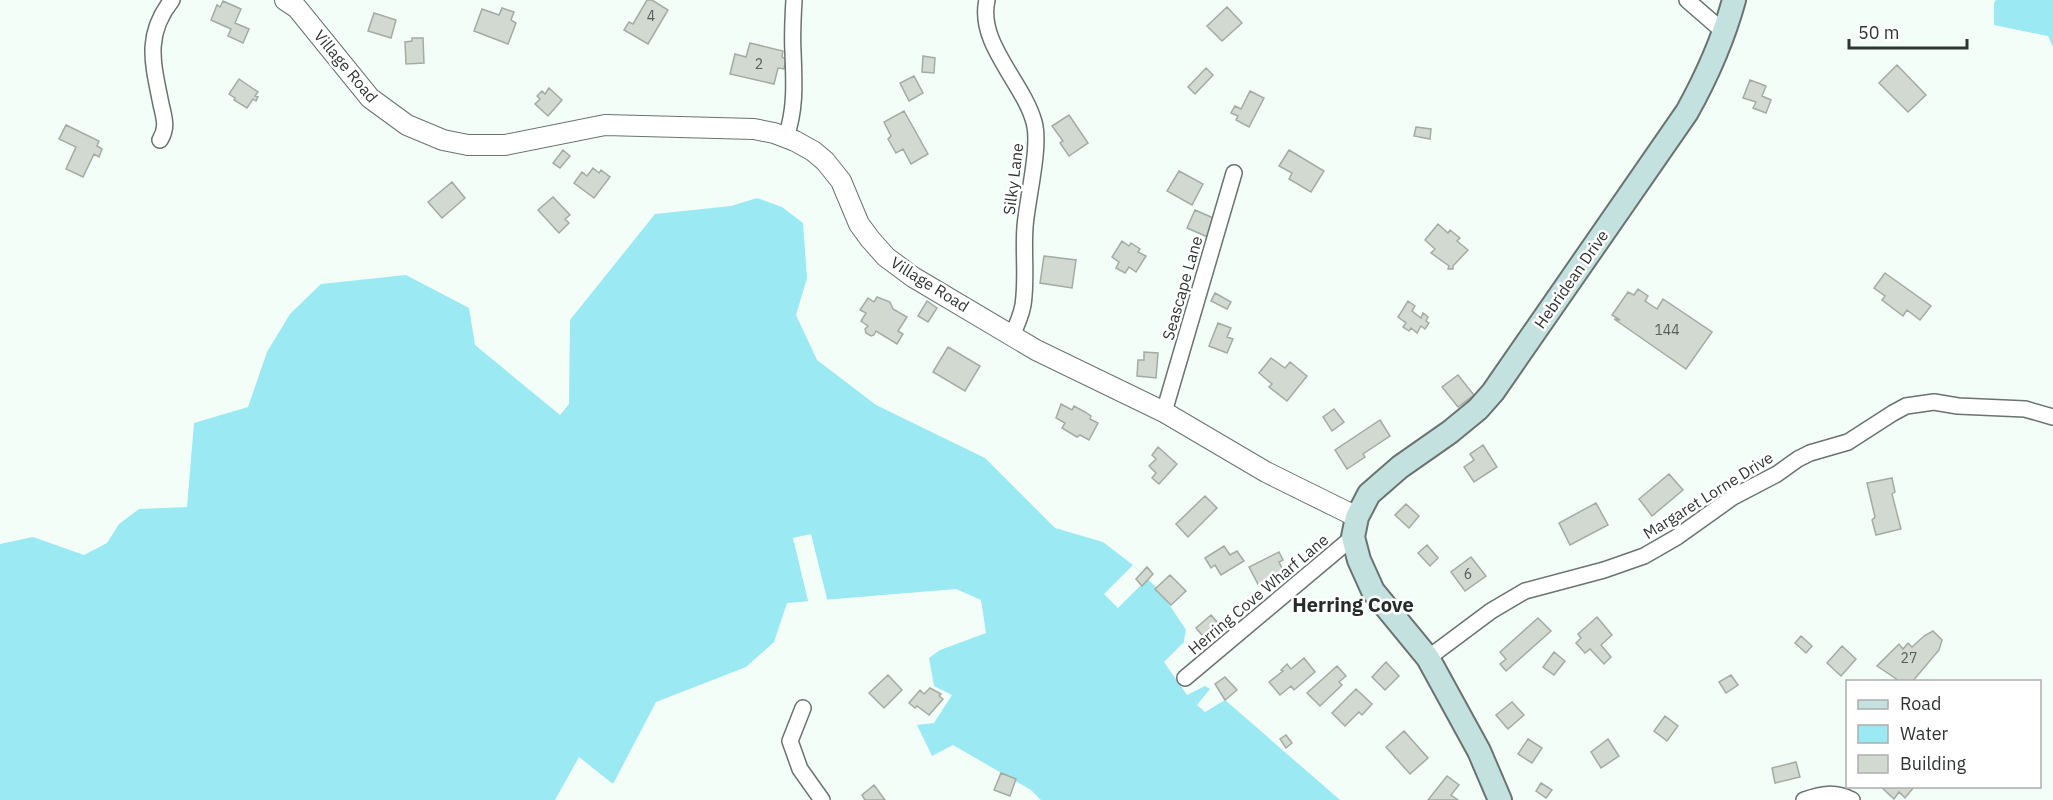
<svg xmlns="http://www.w3.org/2000/svg" width="2053" height="800" font-family="'IBM Plex Sans',sans-serif">
  <style>
    .water { fill: #9be9f2 }
    .pier { fill: #f3fef8 }
    .building { fill: #d1d9d1; stroke: #a3aba3; stroke-width: 1.5 }
    .lines { fill: none; stroke-linecap: round; stroke-linejoin: round }
    .minor-casing { stroke: #6a736f; stroke-width: 18 }
    .tertiary-casing { stroke: #6a736f; stroke-width: 22 }
    .secondary-casing { stroke: #6a736f; stroke-width: 26 }
    .minor { stroke: #fff; stroke-width: 15 }
    .tertiary { stroke: #fff; stroke-width: 20 }
    .secondary { stroke: #c3e2df; stroke-width: 22 }
    .labels { text-anchor: middle; stroke-width: 5; stroke-linejoin: round; paint-order: stroke }
    .number-label { font-size: 14px; fill: #585e5a }
    .street-label { font-size: 16px; fill: #303533; stroke: #fff }
    .quarter-label { font-size: 20px; font-weight: bold; fill: #252d29; stroke: #fff }
  </style>
  <rect width="100%" height="100%" fill="#f3fef8"/>
  <path class="water" d="M1996,0H2053V47L2048,36L1994,25V3Z
    M757,198L782,207L803,223L807,278L796,315L817,360L876,405L985,458L1055,528L1103,542L1133,565L1161,592L1186,630L1183,646L1225,700L1340,800H1041L1031,790L953,745L932,756L917,725L934,723L952,695L934,686L929,658L940,650L986,633L981,600L956,589L787,603L774,642L746,667L656,702L613,784L579,757L555,800H0V544L33,537L84,555L107,543L119,524L139,509L187,507L194,423L248,407L267,352L290,314L321,284L406,275L469,308L475,345L560,415L569,404L570,320L655,214L731,206Z"/>
  <path class="pier" d="M811,534L828,603L809,605L793,538Z
    M1133,565L1147,579L1118,608L1104,594Z
    M1183,643L1225,700L1205,712L1197,705L1210,689L1205,686L1187,695L1164,662Z"/>
  <path class="building" d="M647,0H652L668,10L648,44L624,30L629,22L633,24Z
    M223,1L241,9L235,23L249,29L243,43L228,36L231,29L211,20L217,5L220,7Z
    M1227,7L1242,23L1222,41L1207,26Z
    M502,8L514,12L511,20L516,23L508,44L474,31L482,9L499,15Z
    M374,13L396,20L391,38L368,31Z
    M412,38H423L424,63L406,64L405,42L412,41Z
    M750,43L783,51L782,57L786,59L784,69L778,68L774,84L730,74L735,54L746,57Z
    M923,56L935,58L934,73L922,72Z
    M1897,65L1926,95L1908,112L1879,83Z
    M1206,68L1213,75L1195,94L1188,87Z
    M914,76L923,93L909,101L900,83Z
    M239,79L258,92L255,96L258,97L256,101L253,99L247,108L234,100L235,98L229,94Z
    M1750,80L1766,86L1762,96L1771,100L1766,113L1753,108L1756,102L1743,98Z
    M549,88L562,100L548,116L535,104L540,99L537,96L542,91L545,94Z
    M1250,91L1264,98L1249,127L1236,120L1238,116L1231,113L1235,106L1241,109Z
    M904,111L928,154L911,164L903,149L896,153L888,139L891,136L884,122Z
    M1069,115L1088,143L1069,156L1060,143L1063,141L1052,126Z
    M66,125L99,141L97,146L102,149L99,157L94,154L83,177L66,169L76,147L59,139Z
    M1416,127L1431,129L1430,139L1414,136Z
    M563,150L570,156L560,168L553,163Z
    M1289,150L1324,171L1311,192L1289,179L1292,173L1279,166Z
    M593,168L599,173L601,170L610,177L594,198L574,183L582,172L587,176Z
    M1179,171L1203,184L1192,205L1167,191Z
    M452,182L465,198L442,218L428,202Z
    M553,197L570,215L565,219L569,223L559,233L538,210Z
    M1195,210L1218,220L1210,238L1187,228Z
    M1438,224L1448,233L1450,230L1460,238L1457,241L1468,250L1453,266V269H1448L1449,266L1431,253L1435,249L1425,240Z
    M1122,241L1129,246L1131,243L1140,249L1138,252L1146,256L1136,272L1129,267L1125,273L1116,268L1119,262L1112,257Z
    M1044,256L1076,260L1072,288L1040,283Z
    M1885,273L1931,306L1920,320L1907,310L1903,316L1882,300L1885,296L1874,288Z
    M1638,289L1648,296L1645,301L1657,309L1663,299L1712,332L1686,369L1614,319L1620,320L1612,315L1628,292L1634,295Z
    M1215,293L1231,302L1227,309L1211,301Z
    M877,297L890,302L893,309L907,317L898,331L903,334L897,344L876,331L874,335L871,336L866,333L865,329L868,326L861,321L866,313L860,310L868,298L874,302Z
    M927,301L937,308L928,322L918,316Z
    M1408,301L1415,306L1412,311L1421,318L1423,313L1428,317L1426,321L1429,323L1425,329L1421,326L1417,333L1411,328L1409,331L1403,327L1406,323L1398,317Z
    M1218,323L1231,328L1227,337L1233,339L1227,353L1209,346Z
    M948,347L980,366L965,391L933,372Z
    M1144,352L1158,353L1156,378L1137,376L1138,360H1144Z
    M1271,358L1285,368L1290,362L1307,376L1287,401L1269,387L1272,384L1259,373Z
    M1458,375L1474,395L1458,407L1442,387Z
    M1061,404L1072,410L1074,406L1085,412L1091,416L1090,419L1098,423L1089,440L1080,435L1077,437L1062,428L1065,423L1056,418Z
    M1334,409L1344,422L1332,431L1323,417Z
    M1380,420L1390,436L1363,454L1365,457L1347,469L1335,450Z
    M1483,445L1497,467L1474,482L1464,467L1474,460L1470,454Z
    M1158,447L1177,464L1159,484L1152,478L1156,473L1149,466L1156,459L1152,455Z
    M1669,474L1683,490L1652,516L1639,499Z
    M1892,478L1895,492L1892,494L1901,529L1876,535L1872,520L1875,517L1867,483Z
    M1205,496L1217,508L1188,537L1176,524Z
    M1596,503L1608,525L1570,545L1559,523Z
    M1406,504L1419,516L1409,528L1395,515Z
    M1427,545L1438,558L1430,566L1418,553Z
    M1224,546L1230,555L1237,551L1244,561L1221,575L1215,565L1211,568L1205,558Z
    M1279,552L1283,560L1279,562L1284,572L1259,586L1249,567Z
    M1471,557L1486,576L1465,591L1451,572Z
    M1147,567L1153,574L1142,586L1136,579Z
    M1170,575L1186,591L1171,605L1155,589Z
    M1211,615L1223,629L1208,642L1196,628Z
    M1597,617L1612,635L1601,645L1611,657L1604,664L1590,649L1585,653L1576,643L1581,638L1578,634Z
    M1538,618L1551,631L1506,671L1500,664L1506,659L1500,652Z
    M1933,631L1942,640L1939,650L1912,682H1901L1877,666L1899,644L1903,649L1908,643L1912,647L1924,636Z
    M1801,636L1812,646L1806,653L1795,643Z
    M1842,646L1856,659L1841,676L1827,663Z
    M1554,652L1565,661L1554,675L1543,667Z
    M1304,658L1315,672L1294,690L1291,686L1280,695L1269,682L1283,671L1281,670L1287,664L1291,669Z
    M1386,662L1399,676L1385,690L1372,677Z
    M1337,666L1346,676L1339,682L1342,685L1320,706L1307,693Z
    M888,675L902,690L884,708L869,693Z
    M1731,675L1738,685L1726,693L1719,682Z
    M1225,677L1237,690L1225,700L1215,684Z
    M930,688L941,694L939,696L943,699L929,715L917,706L915,708L909,703L920,690L924,694Z
    M1356,689L1372,704L1362,715L1359,712L1345,726L1332,713Z
    M1512,702L1524,715L1508,729L1496,715Z
    M1665,716L1678,726L1667,741L1654,731Z
    M1404,731L1428,758L1410,774L1386,747Z
    M1286,735L1292,743L1286,748L1280,739Z
    M1528,739L1542,748L1532,763L1518,754Z
    M1608,739L1619,756L1601,768L1591,752Z
    M1796,762L1800,777L1775,783L1772,768Z
    M1001,773L1016,779L1010,796L994,790Z
    M1447,776L1459,785L1451,795L1458,800H1428Z
    M1541,783L1552,790L1546,798L1536,791Z
    M874,785L885,800H865L862,795Z
    M1880,786H1914V787L1905,798L1899,792L1894,799Z"/>
  <g class="lines">
    <g class="minor-casing">
      <path id="minor" d="M987,0C977,43 1023,82 1034,122C1041,146 1027,199 1025,227C1023,253 1027,279 1023,305C1021,316 1017,325 1012,335
        M1687,0L1725,33
        M786,137C796,108 794,82 793,52C792,35 793,17 794,0
        M160,140C168,127 164,118 161,104C153,64 144,35 172,0
        M1164,412L1234,173
        M1428,658L1491,611L1525,591L1604,570L1644,556L1677,537L1733,497L1777,474L1798,459L1810,453L1848,442L1893,413L1906,406L1934,402L1958,406L2025,409L2053,417
        M1185,678L1353,537
        M803,708L790,741L800,769L822,800
        M1804,800C1821,794 1835,791 1852,800"/>
    </g>
    <g class="tertiary-casing">
      <path id="tertiary" d="M285,0L297,8L370,98L407,125L443,140L468,145H505L605,125L754,129L774,133L795,141L813,151L825,161L841,181L859,224L870,239L886,257L913,277L1036,350L1164,412L1266,472L1357,517"/>
    </g>
    <g class="secondary-casing">
      <path id="secondary" d="M1500,800L1479,751L1428,658L1373,591L1359,560L1353,537L1357,517L1369,494L1400,467L1450,432L1478,409L1493,392L1687,112C1707,76 1723,40 1734,0"/>
    </g>
    <use href="#minor" class="minor"/>
    <use href="#tertiary" class="tertiary"/>
    <use href="#secondary" class="secondary"/>
  </g>
  <g class="labels">
    <g class="number-label">
      <text x="651" y="21">4</text>
      <text x="759" y="69">2</text>
      <text x="1667" y="335">144</text>
      <text x="1468" y="579">6</text>
      <text x="1909" y="663">27</text>
    </g>
    <g class="street-label">
      <text transform="translate(346 66) rotate(50)" y="6">Village Road</text>
      <text transform="translate(1013 179) rotate(-83)" y="6">Silky Lane</text>
      <text transform="translate(1571 279) rotate(-55)" y="6">Hebridean Drive</text>
      <text transform="translate(930 284) rotate(32)" y="6">Village Road</text>
      <text transform="translate(1182 288) rotate(-74)" y="6">Seascape Lane</text>
      <text transform="translate(1708 495) rotate(-32)" y="6">Margaret Lorne Drive</text>
      <text transform="translate(1258 594) rotate(-40)" y="6">Herring Cove Wharf Lane</text>
    </g>
    <g class="quarter-label">
      <text x="1353" y="612">Herring Cove</text>
    </g>
  </g>
  <rect x="1846" y="680" width="195" height="108" fill="#ffffff" stroke="#acaead" stroke-width="1.5"/>
  <rect x="1858" y="700" width="30" height="9" fill="#c3e2df" stroke="#acaead" stroke-width="1.5"/>
  <text x="1900" y="710" font-size="18" fill="#303533">Road</text>
  <rect x="1858" y="725" width="30" height="18" fill="#9be9f2" stroke="#acaead" stroke-width="1.5"/>
  <text x="1900" y="740" font-size="18" fill="#303533">Water</text>
  <rect x="1858" y="755" width="30" height="18" fill="#d1d9d1" stroke="#acaead" stroke-width="1.5"/>
  <text x="1900" y="770" font-size="18" fill="#303533">Building</text>
  <path d="M1849 39v9h118v-9" fill="none" stroke="#303533" stroke-width="3"/>
  <text x="1858" y="39" font-size="18" fill="#303533" stroke="#ffffff" stroke-width="4.5" paint-order="stroke">50 m</text>
</svg>
